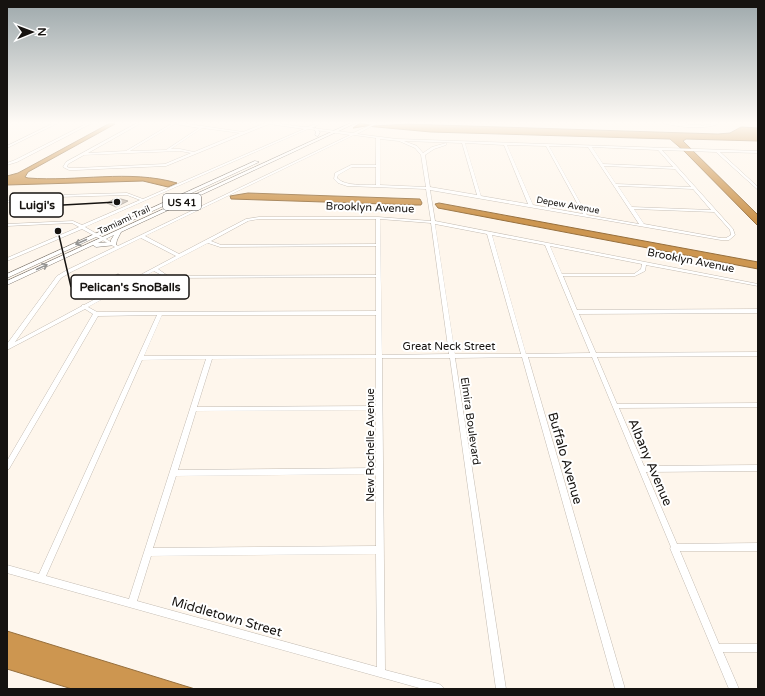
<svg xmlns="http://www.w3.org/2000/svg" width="765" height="696" font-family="'Varela Round',sans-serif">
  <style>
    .water { fill: #cd9650; stroke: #966f3d }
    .building { fill: #d0c8bf; stroke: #b5ada4 }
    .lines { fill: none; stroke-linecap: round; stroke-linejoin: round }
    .minor-casing { stroke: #888179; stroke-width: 0.5 }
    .major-casing { stroke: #888179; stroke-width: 1 }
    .minor { fill: #fff; fill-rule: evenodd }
    .major { fill: #fff; fill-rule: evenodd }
    .oneway { stroke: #969593 }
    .labels { text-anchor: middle; stroke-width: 4; stroke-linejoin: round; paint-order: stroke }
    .far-street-label { font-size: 9px; fill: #161310; stroke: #fff }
    .shield { fill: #fff; stroke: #5c5a58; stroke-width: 1 }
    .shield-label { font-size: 10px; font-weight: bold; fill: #161310 }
    .street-label { font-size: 11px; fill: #161310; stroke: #fff }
    .near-street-label { font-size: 13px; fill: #161310; stroke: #fff }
    .leader { fill: none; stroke: #161310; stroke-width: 1.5 }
    .callout-dot { fill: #161310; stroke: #fff; stroke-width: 1.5 }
    .callout { fill: #fff; stroke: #161310; stroke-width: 1.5 }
    .callout-label { font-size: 12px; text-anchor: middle; font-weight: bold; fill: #161310 }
  </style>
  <rect width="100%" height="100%" fill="#fef6ec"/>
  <path class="water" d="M110,123L115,124L28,172L25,177L28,178C77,182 129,169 177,183L168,187L143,181L7,185V176L18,173Z
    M360,123L374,126L407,124L718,134L730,133L741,127L758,128V141L686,139L683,141L758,215V226L684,151L670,139L431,132L366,126L353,128Z
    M248,193L420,199L422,203L421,205H416L231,199L230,196Z
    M439,203L758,262V269L438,208L435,204Z
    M7,631L195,689H72L7,669Z"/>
  <path class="building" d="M116,198L121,199L128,201L116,207L107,203Z
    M118,274L125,278L85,299L79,295Z"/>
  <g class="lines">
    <g class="minor-casing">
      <path id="minor" d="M7,122H11L7,124Z
        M56,122H60L7,148V146Z
        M90,122H94L17,162L7,165V163L15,160Z
        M139,122H143L88,153L126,151L171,124L164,123L163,122H175L243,132L265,123H261V122C276,122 290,126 305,127C312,127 317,122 323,122L312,128L353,133L377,122H380L357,134L397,139L758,151V153L720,152L758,187V190L716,152L662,150L733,229L735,235L729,240H721L430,190L435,221L758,284V286L646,265L645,271L635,276H563L577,310L758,309V313L579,314L596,353L758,352V356L597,357L617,404L758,403V407L619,408L644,466L758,465V471L646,472L677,544L758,543V551H680L719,644H758V652H723L739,689H729L670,548L671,547L592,357H528L625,689H615L522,357L455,358L506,689H496L450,358H382L385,670L439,684L442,686L444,689H423L7,573V565L39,574L157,315L98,316L9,469L7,470V461L93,314L85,309L7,350V344L57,276L67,270L115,247L82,229L7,261V258L79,227L72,223L7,226V224L73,221L82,225L140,200L127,195L23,198L7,203V201L23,196L127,193L143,199L304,129L269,124L166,166L76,170H69L63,167L66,162ZM175,124L199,128L166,150L130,151ZM202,128L240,133L194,152L180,149H171ZM308,129L350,135L118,246L85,227ZM354,135L376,138V165H351L335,173L334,179L338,183L347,186L426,189L431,221L378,217H259L246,219L179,254L145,236ZM380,139L399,141L415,148L421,155L426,187L380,185ZM404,141L462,143L477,195L430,187L425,155L434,149L446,145V143L432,147L423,153L417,146ZM465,143L504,145L528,204L481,196ZM507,145L546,146L583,214L533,205ZM549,146L588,147L639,224L587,215ZM592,147L658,150L673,167L603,164ZM180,151L191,153L165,164L76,168H70L67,167L68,164L84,155ZM604,166L675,169L691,187L616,184ZM352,167H376V185C364,184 346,187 337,178L338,175ZM618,186L693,189L711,210L632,207ZM634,209L714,212L730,230L731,235L726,238H721L644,224ZM259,219H376V244L221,245L211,241L248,221ZM380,219L431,223L449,354L382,355ZM435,224L487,234L521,354H455ZM492,235L545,245L590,353L526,354ZM141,238L176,256L84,305H82V306L15,342L61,278L71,272ZM208,243L220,247L376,246V275L168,276L158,269ZM550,246L642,264L641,269L634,274H562ZM154,271L167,278L376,277V311L97,312L88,307ZM162,315H376V355L144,356ZM376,358V406L197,407L212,359ZM206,359L129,599L46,576L142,360ZM376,410V468L178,470L196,411ZM376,474V546L153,548L176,476ZM376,554L377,667L137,601L151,556Z
        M571,122H636L634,123H573Z
        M660,122C673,121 686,125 699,125C703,126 708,125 712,124C715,123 717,122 721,122C709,131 674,127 660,122Z"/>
    </g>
    <g class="major-casing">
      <path id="major" d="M353,122H358L121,232L117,240L116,245L96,247L93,245L7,285V281ZM114,235L111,240V242L98,243Z
        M316,128L320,132L318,136H317L315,135L316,132L314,129Z
        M255,161L259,162L7,278V274Z"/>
    </g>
    <use href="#minor" class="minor"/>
    <use href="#major" class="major"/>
  </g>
  <defs><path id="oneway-shaft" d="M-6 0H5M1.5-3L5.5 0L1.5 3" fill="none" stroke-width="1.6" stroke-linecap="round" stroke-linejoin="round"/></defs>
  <g class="oneway">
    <use href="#oneway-shaft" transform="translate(81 242) rotate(156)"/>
    <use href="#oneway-shaft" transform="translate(42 267) rotate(-25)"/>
  </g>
  <linearGradient id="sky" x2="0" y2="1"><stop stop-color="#9da8ab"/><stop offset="0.56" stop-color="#fffbf6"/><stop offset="1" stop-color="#fffbf6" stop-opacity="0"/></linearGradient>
  <rect width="765" height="219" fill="url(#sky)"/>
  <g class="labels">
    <g class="far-street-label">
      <text transform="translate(568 205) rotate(10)" y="3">Depew Avenue</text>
      <text transform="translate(124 220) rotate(-25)" y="3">Tamiami Trail</text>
    </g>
    <rect class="shield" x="163" y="194" width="38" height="16" rx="3"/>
    <g class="shield-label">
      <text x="182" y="206">US 41</text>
    </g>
    <g class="street-label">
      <text transform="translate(370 207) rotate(2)" y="4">Brooklyn Avenue</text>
      <text transform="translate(691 260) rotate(11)" y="4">Brooklyn Avenue</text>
      <text x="449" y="350">Great Neck Street</text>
      <text transform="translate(471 421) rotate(82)" y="4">Elmira Boulevard</text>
      <text transform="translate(370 445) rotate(-90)" y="4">New Rochelle Avenue</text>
    </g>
    <g class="near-street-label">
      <text transform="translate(566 458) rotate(74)" y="5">Buffalo Avenue</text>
      <text transform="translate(651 462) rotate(67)" y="5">Albany Avenue</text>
      <text transform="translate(227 616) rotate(16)" y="5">Middletown Street</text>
    </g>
  </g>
  <path class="leader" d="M117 202L63 205M58 231L71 287"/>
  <g class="callout-dot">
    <circle cx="117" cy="202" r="4"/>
    <circle cx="58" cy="231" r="4"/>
  </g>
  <g class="callout">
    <rect x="10" y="193" width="53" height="24" rx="4"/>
    <rect x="71" y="275" width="118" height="24" rx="4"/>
  </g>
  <g class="callout-label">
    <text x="37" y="209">Luigi's</text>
    <text x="130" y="291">Pelican's SnoBalls</text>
  </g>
  <rect width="765" height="696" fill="none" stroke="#161310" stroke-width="16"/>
  <g transform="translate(32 32) rotate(89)" stroke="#ffffff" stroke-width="3" paint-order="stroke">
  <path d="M0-3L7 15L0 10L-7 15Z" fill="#161310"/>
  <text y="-6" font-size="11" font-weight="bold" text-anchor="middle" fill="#161310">N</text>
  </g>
</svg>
